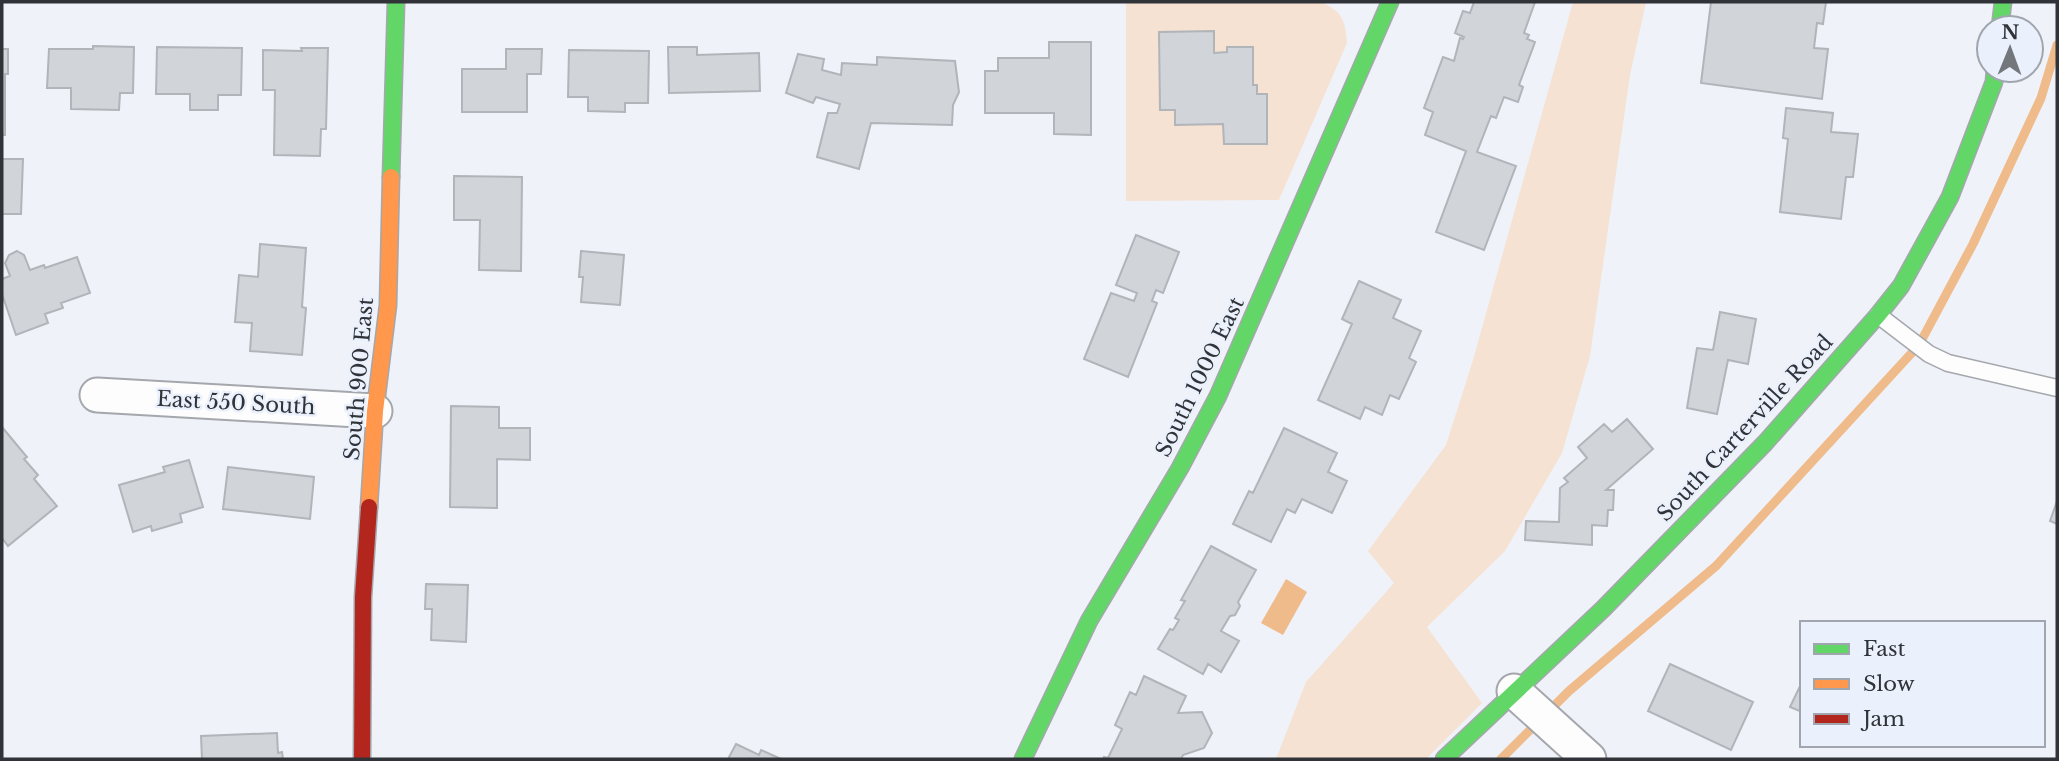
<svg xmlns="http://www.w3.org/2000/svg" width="2059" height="761" font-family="'Libre Baskerville',serif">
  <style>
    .green { fill: #f6e2d2 }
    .water { fill: #efbb8b }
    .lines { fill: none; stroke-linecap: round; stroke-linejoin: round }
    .stream { stroke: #efbb8b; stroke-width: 9 }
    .building { fill: #d1d4d9; stroke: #b1b4b9; stroke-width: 2 }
    .lane-casing { stroke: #a4a7ac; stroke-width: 19 }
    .street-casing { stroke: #a4a7ac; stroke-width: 37 }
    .fast-casing { stroke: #a4a7ac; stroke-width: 19 }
    .slow-casing { stroke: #a4a7ac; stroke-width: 19 }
    .jam-casing { stroke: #a4a7ac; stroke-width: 19 }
    .lane { stroke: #fdfdfe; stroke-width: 16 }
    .street { stroke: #fdfdfe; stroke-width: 33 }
    .fast { stroke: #63d668; stroke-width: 16 }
    .slow { stroke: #ff974d; stroke-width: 16 }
    .jam { stroke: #b3261e; stroke-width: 16 }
    .labels { text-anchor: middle; stroke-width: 5; stroke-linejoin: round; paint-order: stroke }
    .street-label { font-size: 21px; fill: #303338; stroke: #ebf1fc }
  </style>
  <rect width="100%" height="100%" fill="#eff2f8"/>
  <path class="green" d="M1126,2H1321C1343,12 1345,20 1347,43L1279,200L1126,201Z
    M1573,2H1646L1630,75L1590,356L1562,453L1505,551L1427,627L1482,703L1426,759H1276L1306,682L1394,583L1368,551L1446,445L1473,360Z"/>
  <path class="water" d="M1286,579L1307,592L1283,635L1261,623Z"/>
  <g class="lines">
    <path class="stream" d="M1501,759L1569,691L1716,566L1919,345L1973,244L2041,98L2057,45"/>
  </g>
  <path class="building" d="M1474,2H1535L1524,33L1529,35L1527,39L1535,42L1519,85L1523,87L1518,102L1504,97L1496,118L1491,116L1477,152L1516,166L1484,250L1436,232L1466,151L1425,135L1433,112L1424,108L1443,57L1454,61L1460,38L1463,39L1464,37L1455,33L1463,11L1470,13Z
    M1711,2H1826L1823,24L1817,23L1814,48L1828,49L1822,99L1701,83Z
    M1214,31V53L1227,52V47H1253V85H1257V94H1267V144H1224L1223,124L1175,125V110H1160L1159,32Z
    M1049,42H1091V135L1054,134V113H985V71H998V58H1049Z
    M93,46L134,47L133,93H120L119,110L71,109V88H47L49,49H93Z
    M157,47L242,48L241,95H218V110H190V94H156Z
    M668,47H697V55L759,53L760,91L669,93Z
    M301,48H328L326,129H321L320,156L274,155L275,90H263V50L302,51Z
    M2,49H8V74H5V135H2Z
    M506,49H542L541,74H527V112H462V69H506Z
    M569,50L649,51L648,103H625V112L588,111V97H568Z
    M798,54L824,59L822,70L841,75L842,63L877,65V57L955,61L959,92L953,105L952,125L871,123L859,169L817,157L828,113H837L840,104L816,97L813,103L786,93Z
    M1786,108L1833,113L1831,132L1858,134L1853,177H1846L1841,219L1780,212L1788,139L1783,138Z
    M2,159H23L21,214H2Z
    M454,176L522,177L521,271L479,270L480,220H454Z
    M1136,235L1179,252L1163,293L1156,290L1152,301L1157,303L1128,377L1084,359L1111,293L1134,301L1137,293L1116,285Z
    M260,244L306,248L302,307L306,308L302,355L250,351L252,323L235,322L239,275L258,277Z
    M17,251L24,255L30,270L44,265L45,268L77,257L90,293L61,303L63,308L45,314L48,323L16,335L2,294V279L10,276L5,263L9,255Z
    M581,251L624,255L620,305L581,302L583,277H579Z
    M1359,281L1401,300L1393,318L1421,331L1409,358L1416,362L1399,399L1390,395L1382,415L1365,407L1360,419L1318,400L1352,324L1342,319Z
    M1720,312L1756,319L1748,364L1728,360L1717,414L1687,408L1697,348L1713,350Z
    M451,406L499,407V428H530V460L497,459V508L450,507Z
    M1627,419L1653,449L1606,490H1614L1613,510H1608L1607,526L1592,525V545L1525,540L1526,521L1559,522L1560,488L1568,482L1564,478L1587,458L1578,447L1604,424L1612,432Z
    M2,427L27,457L24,459L38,475L34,479L57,506L8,546L2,538Z
    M1284,428L1337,453L1328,472L1347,481L1332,513L1302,499L1295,513L1287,509L1271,542L1233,524L1249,491L1253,493Z
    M189,460L203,507L180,514L182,522L152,531L151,526L133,532L119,485L165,472L163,467Z
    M228,467L314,477L310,519L223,509Z
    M2057,501V524L2050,521Z
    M1211,546L1256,570L1238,602L1240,606L1235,615L1230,616L1221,631L1239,641L1221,672L1208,664L1203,674L1158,649L1170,629L1173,630L1179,620L1175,618L1185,601L1181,600Z
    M426,584L468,585L466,642L431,640L432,609H425Z
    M1670,664L1753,702L1731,750L1648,711Z
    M1144,676L1186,696L1178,713L1202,712L1212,733L1204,748L1183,755L1181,759H1103L1104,757L1108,758L1122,729L1115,725L1130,692L1136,695Z
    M1802,682V712L1790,707Z
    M277,733L278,753L282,752L283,759H202L201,736Z
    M736,744L759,755L761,750L781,759H728Z"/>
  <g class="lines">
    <g class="lane-casing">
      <path id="lane" d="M1878,315L1929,354L1948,363L2057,388"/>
    </g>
    <g class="street-casing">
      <path id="street" d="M97,395L375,411
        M1514,691L1589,759"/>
    </g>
    <g class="fast-casing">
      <path id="fast" d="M2000,28L2003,2
        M391,177L396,2
        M1023,759L1089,621L1180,468L1218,396L1390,2
        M1444,759L1603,609L1765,443L1878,315L1901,286L1950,197L1994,82L1995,70"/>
    </g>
    <g class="slow-casing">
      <path id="slow" d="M369,507L375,411L388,305L391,177"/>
    </g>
    <g class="jam-casing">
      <path id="jam" d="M362,759L363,597L369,507"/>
    </g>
    <use href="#lane" class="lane"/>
    <use href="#street" class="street"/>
    <use href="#fast" class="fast"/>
    <use href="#slow" class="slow"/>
    <use href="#jam" class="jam"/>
  </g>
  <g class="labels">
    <g class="street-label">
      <text transform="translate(1200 377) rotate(-64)" y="7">South 1000 East</text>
      <text transform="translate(359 379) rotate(-85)" y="7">South 900 East</text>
      <text transform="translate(236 403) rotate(3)" y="7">East 550 South</text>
      <text transform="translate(1745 428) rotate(-47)" y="7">South Carterville Road</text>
    </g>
  </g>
  <rect width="2059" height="761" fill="none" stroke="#303338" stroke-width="7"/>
  <rect x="1800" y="621" width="245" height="126" fill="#ebf1fc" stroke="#a0a5ae" stroke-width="2"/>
  <rect x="1814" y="644" width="35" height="10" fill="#63d668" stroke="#a0a5ae" stroke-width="2"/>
  <text x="1863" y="656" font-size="21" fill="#303338">Fast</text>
  <rect x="1814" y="679" width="35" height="10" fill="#ff974d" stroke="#a0a5ae" stroke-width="2"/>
  <text x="1863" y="691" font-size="21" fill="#303338">Slow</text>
  <rect x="1814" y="714" width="35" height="10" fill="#b3261e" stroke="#a0a5ae" stroke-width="2"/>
  <text x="1863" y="726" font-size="21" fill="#303338">Jam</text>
  <g transform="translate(2010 49) rotate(1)"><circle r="33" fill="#ebf1fc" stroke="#a0a5ae" stroke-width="2"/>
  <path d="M0-5L12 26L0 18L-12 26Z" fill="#73767b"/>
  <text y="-10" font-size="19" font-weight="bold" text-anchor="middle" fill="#303338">N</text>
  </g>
</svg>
